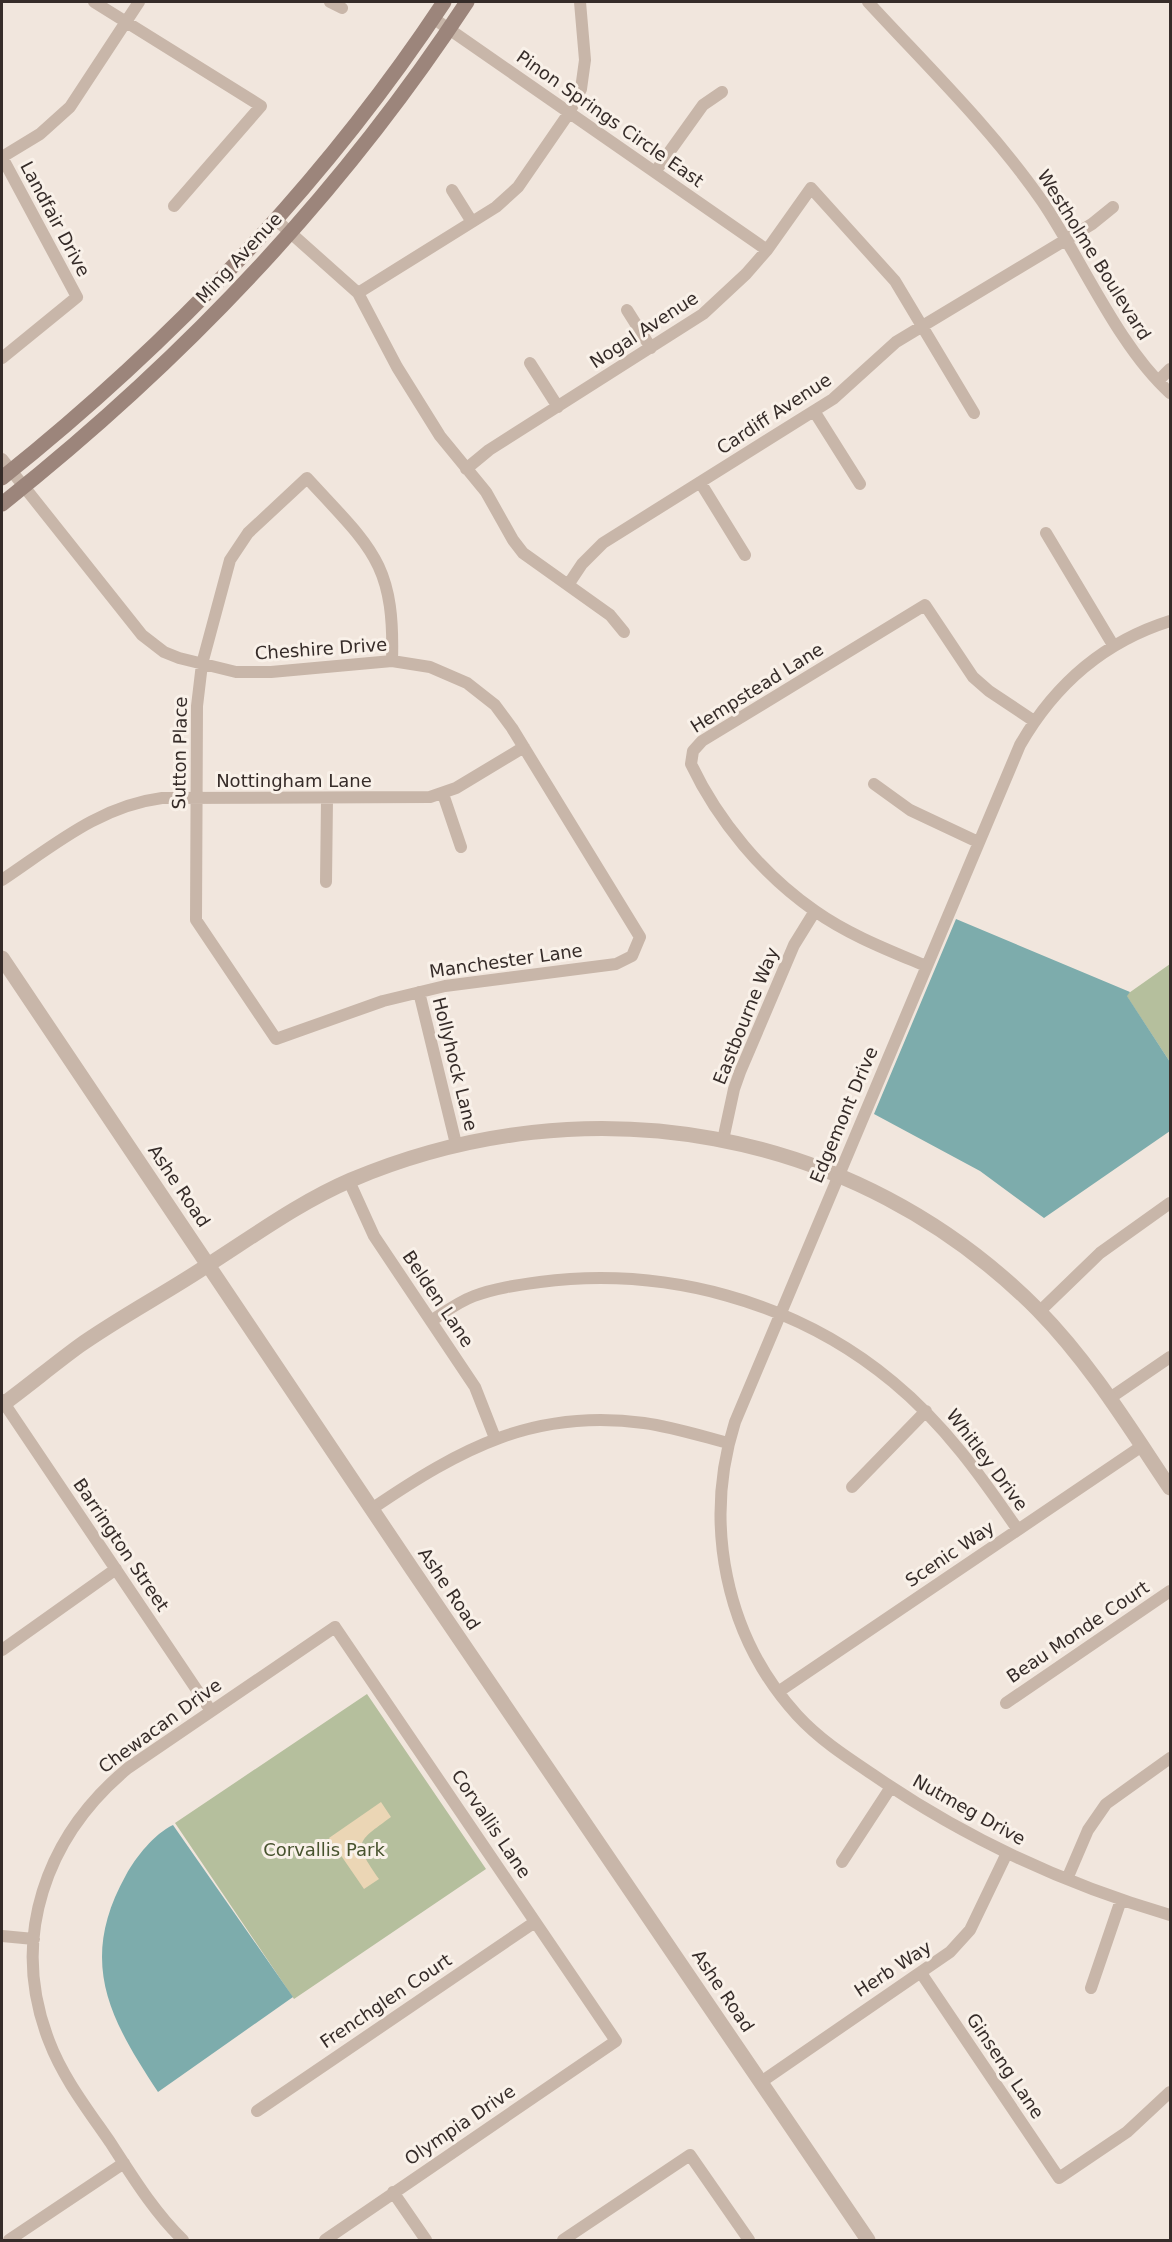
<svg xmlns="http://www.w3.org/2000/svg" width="1172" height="2242" font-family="'DejaVu Sans',sans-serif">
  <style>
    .green { fill: #b5bf9d }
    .sand { fill: #ebd6b5 }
    .water { fill: #7dacac }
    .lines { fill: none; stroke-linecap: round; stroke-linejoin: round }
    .minor { stroke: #c8b6a9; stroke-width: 12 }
    .tertiary { stroke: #c8b6a9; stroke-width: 15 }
    .secondary { stroke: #9c857b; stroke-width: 15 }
    .labels { text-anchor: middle; stroke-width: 6; stroke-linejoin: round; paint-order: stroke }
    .street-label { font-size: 18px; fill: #362c29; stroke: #f9f1e9 }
    .park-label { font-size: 18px; fill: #47532e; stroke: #f9f1e9 }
  </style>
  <rect width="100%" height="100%" fill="#f1e6dd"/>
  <path class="green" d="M1170,964V1062L1126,995Z
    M367,1694L486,1869L294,1999L175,1823Z"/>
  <path class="sand" d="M381,1802L391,1817C356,1843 353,1841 379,1879L364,1889L329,1838Z"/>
  <path class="water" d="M956,919L1130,992L1127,996L1170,1062V1131L1044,1218L980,1171L874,1114Z
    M173,1825L293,1997L158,2092C109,2018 78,1961 126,1875C136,1857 154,1834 173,1825Z"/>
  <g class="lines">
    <path class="minor" d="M94,2L261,106L174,206
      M330,2L342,8
      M868,2C927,66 992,129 1042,201C1082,260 1118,346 1170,393
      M433,18L767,250
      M2,157L77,297L2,358
      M2,157L40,134L70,107L139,2
      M655,172L703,105L722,92
      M452,190L472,222
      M275,219L358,293L397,367L440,436L486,492L513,540L523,553L610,615L624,632
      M358,293L496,207L518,187L569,113L581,89L585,60L580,2
      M627,310L651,348
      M530,363L558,407
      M1158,381L1170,369
      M814,411L860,484
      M2,459L142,635L164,652L179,658L236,672H271L392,661L430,667L467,683L495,705L512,728L640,937L632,956L616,964L445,986L383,1001L276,1039L196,920L197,706L202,664L230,560L248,533L307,478C371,548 395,562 392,661
      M466,469L489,450L703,314L746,274L767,250L811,188L895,281L974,413
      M700,482L745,555
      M1046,533L1113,645
      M568,585L582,564L603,543L833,399L896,342L1092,224L1113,207
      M1170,621C1103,642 1055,684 1020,745L735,1422C703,1523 725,1636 797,1715C819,1739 845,1756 872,1774C963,1837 1064,1884 1170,1915
      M874,784L910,810L978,842
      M443,794L461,847
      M2,880C53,846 99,806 162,798L430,797L456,788L524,747
      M326,882L327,799
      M926,966C888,950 849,935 815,911C763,875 718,821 691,764L693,751L702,741L925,605L973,677L989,691L1034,721
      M419,992L456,1144
      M723,1140L734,1089L740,1072L794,945L815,911
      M349,1181L374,1236L475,1387L495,1438
      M1039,1312L1100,1253L1170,1203
      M431,1321C445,1312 458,1302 474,1296C495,1288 518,1285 540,1282C665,1266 796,1301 893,1382C944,1424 981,1476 1018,1530
      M1110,1398L1170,1357
      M2,1400L211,1711
      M852,1487L926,1411
      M373,1508C460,1449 534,1408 644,1423C673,1427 701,1436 728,1443
      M2,1650L116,1569
      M778,1692L1142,1446
      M1006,1703L1170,1591
      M842,1862L891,1787
      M1067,1879L1088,1830L1106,1804L1170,1758
      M2,1936L34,1939
      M921,1973L1059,2178L1127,2132L1170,2092
      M1091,1988L1121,1900
      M761,2082L950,1952L970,1930L1007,1853
      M257,2111L535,1922
      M393,2192L426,2240
      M9,2240L124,2163
      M183,2240C154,2212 132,2176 110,2142C88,2110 63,2078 49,2041C9,1938 46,1836 128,1768L335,1627L616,2041L325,2240
      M563,2240L690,2155L749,2240"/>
    <path class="tertiary" d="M2,958L412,1569L868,2240
      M2,1405C28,1386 53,1365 79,1346C120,1317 166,1293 208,1265C255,1235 300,1202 351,1180C587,1080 856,1127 1038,1310C1090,1363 1129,1427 1170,1488"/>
    <path class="secondary" d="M2,478C170,344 325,182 444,2
      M2,504C181,362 341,194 467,2"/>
  </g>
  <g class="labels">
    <g class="street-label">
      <text transform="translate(610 119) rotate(35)" y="6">Pinon Springs Circle East</text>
      <text transform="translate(55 219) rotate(62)" y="6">Landfair Drive</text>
      <text transform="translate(1094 255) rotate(58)" y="6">Westholme Boulevard</text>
      <text transform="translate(239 258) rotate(-47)" y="6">Ming Avenue</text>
      <text transform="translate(644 330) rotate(-33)" y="6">Nogal Avenue</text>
      <text transform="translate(774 414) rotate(-33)" y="6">Cardiff Avenue</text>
      <text transform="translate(321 649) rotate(-4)" y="6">Cheshire Drive</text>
      <text transform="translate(757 688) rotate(-32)" y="6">Hempstead Lane</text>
      <text transform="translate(180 753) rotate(-89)" y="6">Sutton Place</text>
      <text x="294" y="787">Nottingham Lane</text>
      <text transform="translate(506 961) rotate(-8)" y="6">Manchester Lane</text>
      <text transform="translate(746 1016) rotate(-68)" y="6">Eastbourne Way</text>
      <text transform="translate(455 1064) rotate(76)" y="6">Hollyhock Lane</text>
      <text transform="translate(844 1115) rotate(-67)" y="6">Edgemont Drive</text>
      <text transform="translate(179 1186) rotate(56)" y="6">Ashe Road</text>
      <text transform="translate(438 1299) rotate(56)" y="6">Belden Lane</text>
      <text transform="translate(987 1460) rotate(53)" y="6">Whitley Drive</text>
      <text transform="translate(121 1545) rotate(56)" y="6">Barrington Street</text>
      <text transform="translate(950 1554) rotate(-34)" y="6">Scenic Way</text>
      <text transform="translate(449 1589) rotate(56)" y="6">Ashe Road</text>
      <text transform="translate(1078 1632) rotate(-34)" y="6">Beau Monde Court</text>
      <text transform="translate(160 1726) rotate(-36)" y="6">Chewacan Drive</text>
      <text transform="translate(969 1810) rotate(29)" y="6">Nutmeg Drive</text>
      <text transform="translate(491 1824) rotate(56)" y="6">Corvallis Lane</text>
      <text transform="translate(893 1969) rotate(-33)" y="6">Herb Way</text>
      <text transform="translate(723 1991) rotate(56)" y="6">Ashe Road</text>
      <text transform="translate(386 2001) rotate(-34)" y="6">Frenchglen Court</text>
      <text transform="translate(1005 2066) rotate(56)" y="6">Ginseng Lane</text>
      <text transform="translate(460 2125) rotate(-34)" y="6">Olympia Drive</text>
    </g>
    <g class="park-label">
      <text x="324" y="1856">Corvallis Park</text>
    </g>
  </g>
  <rect width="1172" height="2242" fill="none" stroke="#362c29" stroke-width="6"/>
</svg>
